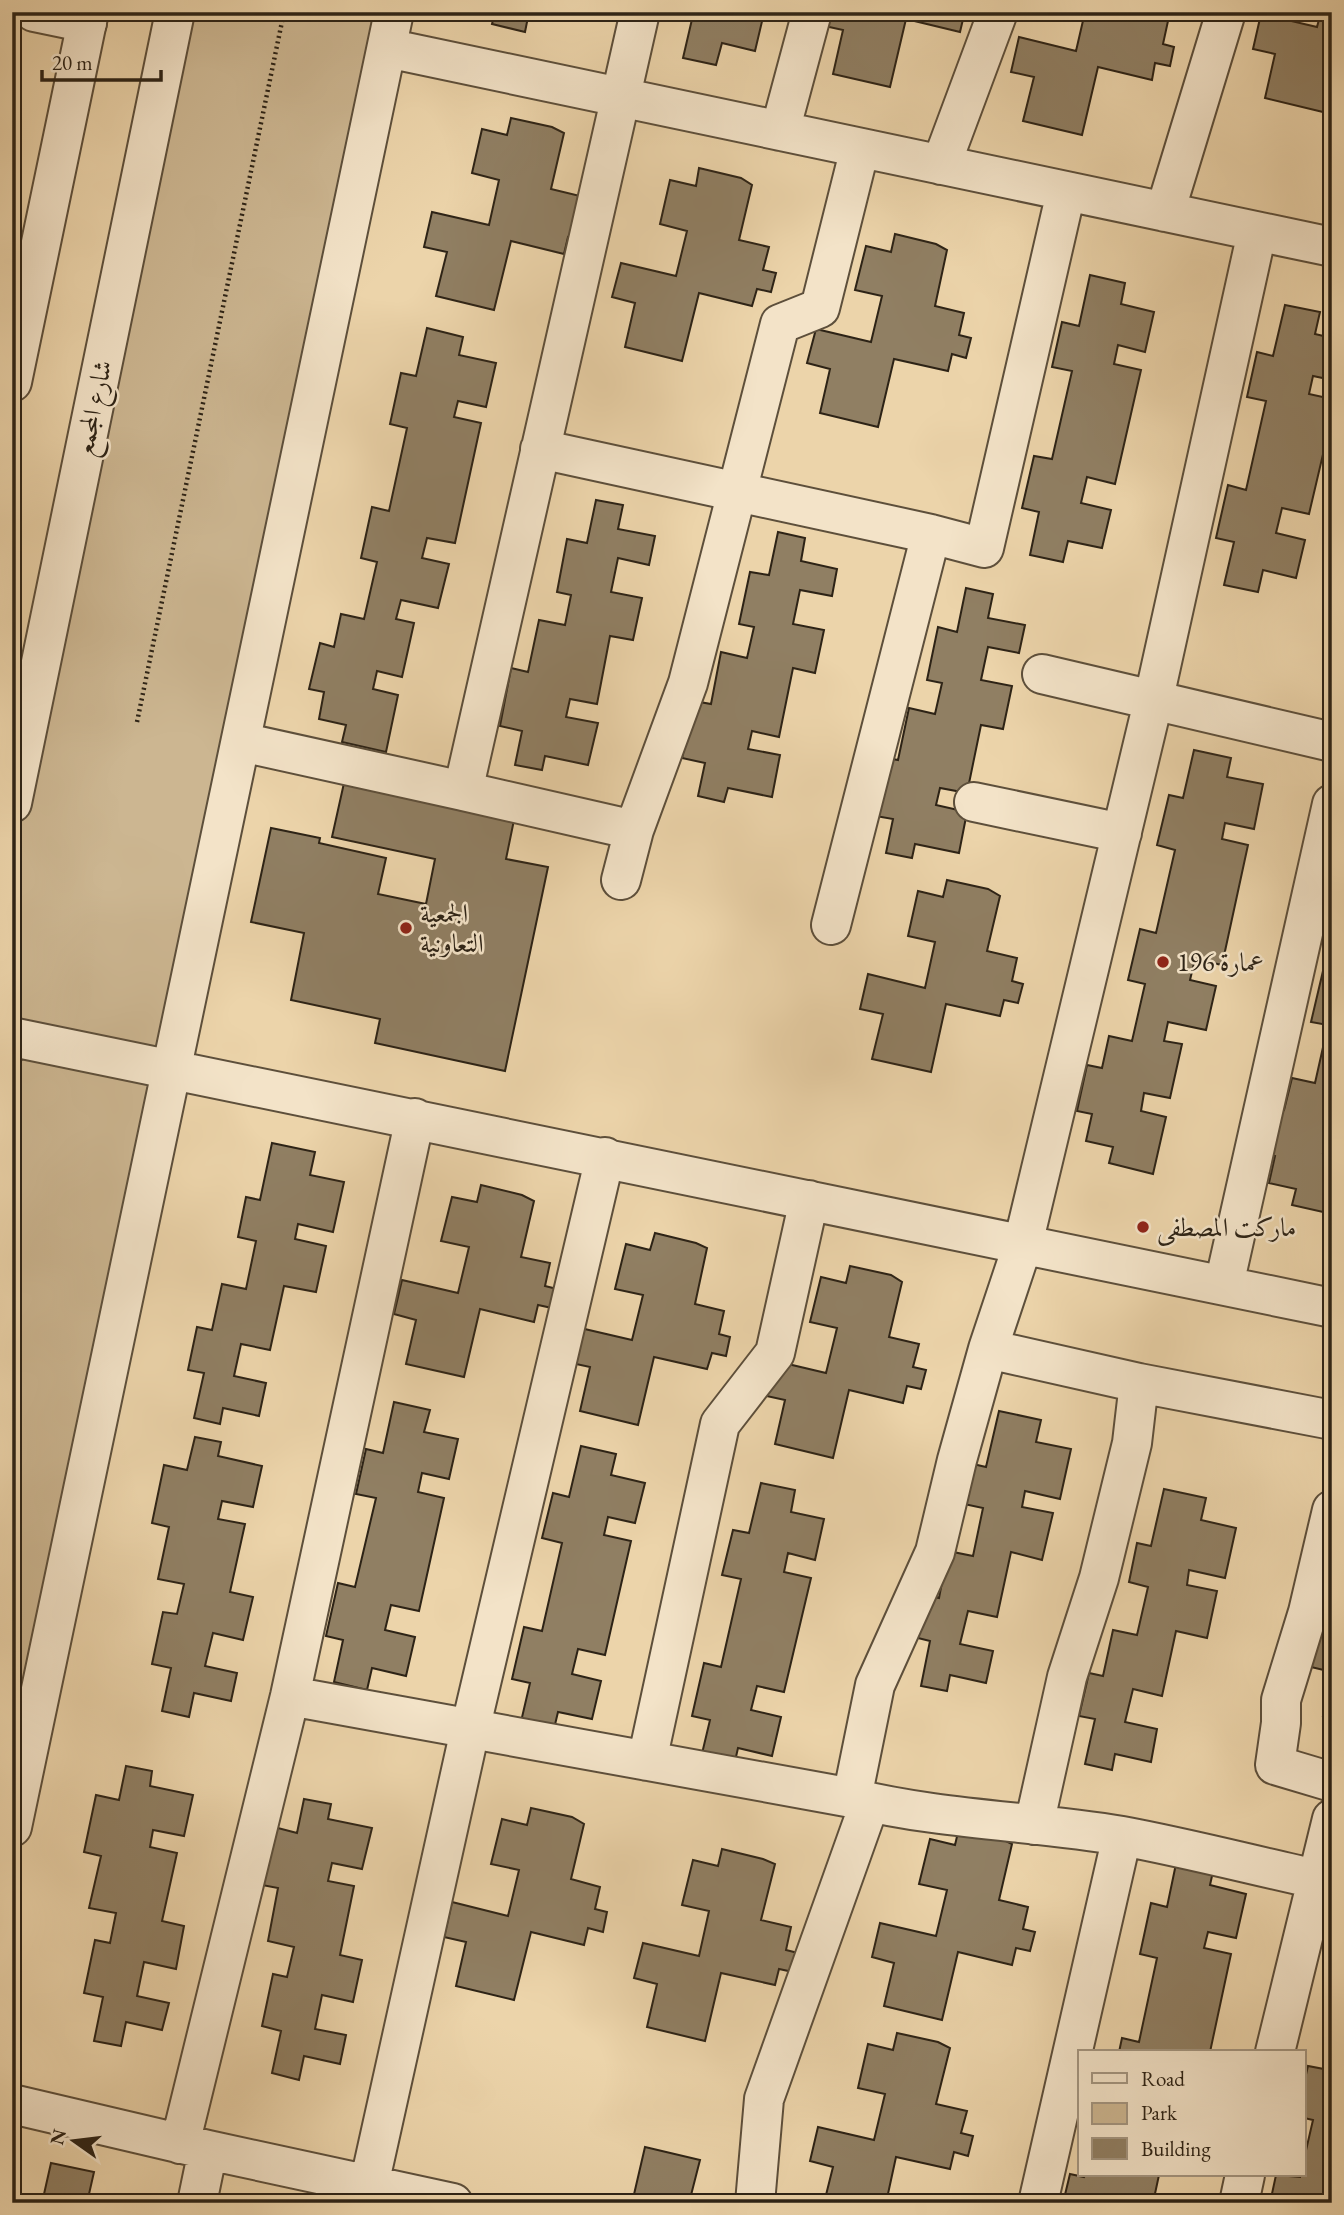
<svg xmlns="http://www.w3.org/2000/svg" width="1344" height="2215" font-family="'EB Garamond',Amiri,serif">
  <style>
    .green { fill: #ccb691; stroke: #7c6c54; stroke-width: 2 }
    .building { fill: #907f63; stroke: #2d2316; stroke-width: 2 }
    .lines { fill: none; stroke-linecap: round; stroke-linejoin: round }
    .minor-casing { stroke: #5d4f3b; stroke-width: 42 }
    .tertiary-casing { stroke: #5d4f3b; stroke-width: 42 }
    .path { stroke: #2d2316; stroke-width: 4.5; stroke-dasharray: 2 3.5; stroke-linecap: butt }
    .minor { stroke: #f3e3c8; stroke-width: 38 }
    .tertiary { stroke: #f3e3c8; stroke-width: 38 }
    .poi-dot { fill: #8f2418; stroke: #f3e3c8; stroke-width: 2.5 }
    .labels { text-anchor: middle; stroke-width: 5; stroke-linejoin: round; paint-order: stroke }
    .street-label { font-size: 26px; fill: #2d2316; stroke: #f3e3c8 }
    .poi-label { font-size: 26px; fill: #2d2316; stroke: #f3e3c8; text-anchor: start }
  </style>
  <rect width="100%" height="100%" fill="#ecd4aa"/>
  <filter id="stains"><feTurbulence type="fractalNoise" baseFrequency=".00286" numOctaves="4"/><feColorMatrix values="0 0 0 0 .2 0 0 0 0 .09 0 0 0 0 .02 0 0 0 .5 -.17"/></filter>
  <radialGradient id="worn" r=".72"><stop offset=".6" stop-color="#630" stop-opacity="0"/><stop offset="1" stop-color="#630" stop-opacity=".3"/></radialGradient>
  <path class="green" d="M186,12H393L12,1817V1066L39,1050L12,1037V859Z"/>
  <path class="building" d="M495,12H529L525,32L492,24Z
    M540,12H566L565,18Z
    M680,12L764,13L755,51L722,43L716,65L683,58L693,15Z
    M823,12H980L979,18L964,15L960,32L906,19L890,87L833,74L843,30L820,25Z
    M1085,12H1139L1138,14L1168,21L1163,44L1174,47L1170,66L1155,63L1152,80L1098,67L1082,135L1023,121L1034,77L1011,72L1019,37L1076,51Z
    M1321,12H1332V77L1323,112L1265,98L1275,54L1253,49L1261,14L1317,27Z
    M511,118L552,127L564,133L551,189L580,196L582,241L568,237L564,254L511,241L494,310L436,296L447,252L424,247L432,212L489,225L499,180L472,173L482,129L507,135Z
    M699,168L741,178L752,185L739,240L769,247L763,270L776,273L771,292L757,289L752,306L699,293L682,361L625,347L635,303L612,297L621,263L676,276L687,231L660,224L670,180L696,186Z
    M895,234L936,244L947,250L935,306L964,313L959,335L971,338L966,358L952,354L948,371L894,359L878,427L820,413L830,369L807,363L816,329L871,342L882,296L855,290L866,246L891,252Z
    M1090,275L1125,283L1121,304L1154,312L1145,352L1118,345L1114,364L1141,370L1115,484L1087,477L1081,503L1111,510L1102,548L1068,541L1063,562L1030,555L1039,512L1022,508L1034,456L1052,459L1072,371L1052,367L1062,322L1079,326Z
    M1285,305L1320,312L1315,334L1332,338V380L1313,376L1309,394L1332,399V416L1309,514L1282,508L1276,533L1305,540L1296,578L1263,570L1258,592L1224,585L1234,542L1216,538L1228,485L1246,490L1266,401L1247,397L1257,352L1273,356Z
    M427,328L463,337L459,355L496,363L486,407L458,401L454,417L481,423L455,543L427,538L422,558L449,564L438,608L401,600L396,619L414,623L402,677L377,671L373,689L398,695L386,752L342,742L346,725L319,719L324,692L309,689L320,643L334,647L341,614L364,619L377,562L361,558L372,507L389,511L407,428L390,424L401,373L416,376Z
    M596,500L623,505L618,529L655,536L649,565L618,558L611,592L642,598L633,640L610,636L597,704L570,699L566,717L598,723L588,765L545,756L542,770L515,765L522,731L500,726L511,668L528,672L539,620L565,625L571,595L557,592L567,539L587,543Z
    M778,532L805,538L801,561L837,569L832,596L800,590L793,624L824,630L815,673L793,668L779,737L752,731L748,749L780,755L772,797L728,788L724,802L698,796L705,763L682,758L694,701L711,704L721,652L747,658L754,627L739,624L750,572L769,575Z
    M966,588L993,594L988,618L1025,625L1019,653L988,647L981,680L1012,686L1003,729L981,725L967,793L940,788L936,805L967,812L959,853L915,844L912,858L886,853L893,819L870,815L882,757L898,760L909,708L935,714L942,683L927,680L938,627L957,632Z
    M1194,750L1231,758L1227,777L1263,784L1254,829L1225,823L1222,839L1248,845L1222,965L1195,959L1190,980L1216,986L1206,1030L1168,1022L1164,1041L1182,1044L1170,1098L1144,1093L1141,1111L1166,1117L1153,1174L1109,1163L1113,1147L1086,1141L1092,1114L1077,1111L1087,1065L1102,1068L1109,1036L1132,1041L1145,984L1128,980L1140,929L1156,933L1175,850L1157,845L1169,795L1183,798Z
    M344,783L514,820L506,859L548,867L505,1071L375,1043L380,1019L291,1000L304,933L251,922L271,828L320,838L319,843L386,858L378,894L426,904L435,859L332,837Z
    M947,880L988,889L1000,896L987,951L1017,958L1012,981L1023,984L1018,1003L1004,1000L1000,1016L946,1004L931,1072L872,1059L883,1014L860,1009L868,974L925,988L935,942L908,936L918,891L943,897Z
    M1323,971L1332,973V1136L1327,1135L1323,1153L1332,1155V1214L1292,1205L1296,1189L1269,1183L1275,1156L1260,1153L1270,1107L1284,1110L1292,1078L1315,1083L1328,1025L1311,1022Z
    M272,1143L315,1152L310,1175L344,1182L333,1232L298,1224L295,1239L326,1246L316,1292L284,1286L270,1350L241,1344L234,1376L266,1383L259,1416L223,1408L220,1424L194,1418L204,1373L188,1370L197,1327L212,1330L222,1284L246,1289L256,1241L238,1237L246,1197L260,1200Z
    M481,1185L522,1195L534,1201L521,1257L550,1263L545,1286L557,1289L552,1308L538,1305L534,1322L480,1309L464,1377L406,1364L416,1320L394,1314L402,1280L458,1293L469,1247L441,1241L452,1197L477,1202Z
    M655,1233L696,1243L707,1248L695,1304L724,1311L719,1334L730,1337L726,1356L712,1353L707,1369L654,1357L638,1425L580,1411L590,1367L567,1362L576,1327L632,1340L643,1295L615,1289L626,1244L650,1250Z
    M850,1266L891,1275L902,1282L889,1337L919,1344L913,1367L926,1370L921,1389L907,1386L903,1403L849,1390L833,1458L775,1444L785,1400L762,1395L771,1360L826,1373L837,1328L810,1322L821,1277L846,1283Z
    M394,1402L430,1410L424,1432L458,1439L449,1479L422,1473L418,1492L444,1498L419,1611L391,1605L385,1630L415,1637L406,1676L372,1668L367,1690L334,1682L343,1640L326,1636L338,1583L355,1587L376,1498L356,1494L366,1449L383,1453Z
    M999,1411L1041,1420L1036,1442L1071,1449L1060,1499L1025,1491L1022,1507L1053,1513L1042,1560L1011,1552L997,1617L968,1611L960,1644L993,1651L986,1683L950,1675L947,1691L921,1686L930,1641L914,1637L924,1595L939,1598L948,1551L973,1556L983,1508L964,1504L973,1464L986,1467Z
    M195,1437L221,1442L218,1456L262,1466L253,1507L222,1501L218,1519L245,1524L230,1592L253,1597L243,1640L213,1633L205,1666L237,1673L231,1701L194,1693L189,1717L162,1711L171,1668L152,1664L163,1612L177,1614L184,1584L158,1579L169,1527L152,1523L164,1465L187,1470Z
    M581,1446L616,1454L611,1475L645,1483L635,1523L608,1517L604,1535L631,1541L605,1655L578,1649L572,1674L601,1681L592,1719L558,1712L553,1733L520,1726L530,1683L512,1679L524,1627L542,1631L562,1543L542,1538L553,1493L569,1497Z
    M761,1483L795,1490L791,1512L824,1519L815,1560L788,1553L784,1572L811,1578L784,1692L757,1686L751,1710L781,1717L772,1756L738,1748L733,1770L700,1762L710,1720L692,1716L704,1663L721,1667L741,1579L722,1575L733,1530L749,1533Z
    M1164,1489L1206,1498L1201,1520L1236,1528L1225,1578L1189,1570L1187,1585L1217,1591L1207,1638L1176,1631L1162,1696L1133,1689L1125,1722L1157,1729L1151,1762L1115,1754L1112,1770L1085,1764L1095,1719L1079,1716L1089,1673L1103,1676L1113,1630L1137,1635L1148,1587L1129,1582L1137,1543L1151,1546Z
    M1319,1633L1332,1636V1672L1311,1667Z
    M1332,1680V1718L1323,1716Z
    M126,1766L152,1771L150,1786L193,1795L184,1836L153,1830L150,1847L177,1853L162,1921L184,1926L176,1969L144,1962L137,1996L169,2003L162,2030L126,2022L121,2046L94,2041L103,1997L84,1993L95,1940L110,1943L116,1913L89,1908L101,1856L84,1852L96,1795L119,1800Z
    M304,1799L331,1804L328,1819L372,1828L362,1869L332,1863L328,1881L354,1886L340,1955L362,1960L353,2002L322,1995L315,2029L346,2035L340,2064L304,2056L299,2080L272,2073L281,2031L262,2026L273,1974L287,1977L294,1947L268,1941L278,1888L262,1885L274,1827L297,1833Z
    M531,1808L572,1817L584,1824L571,1879L600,1887L595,1909L607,1912L603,1932L588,1928L584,1945L531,1932L514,2000L456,1986L466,1942L444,1937L452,1902L508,1916L519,1870L491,1864L502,1819L527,1825Z
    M959,1828L1000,1838L1012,1844L999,1900L1028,1907L1023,1929L1035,1932L1030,1951L1016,1948L1012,1965L958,1952L942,2020L884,2006L894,1963L872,1957L880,1923L936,1936L947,1890L919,1884L930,1839L955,1845Z
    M722,1849L763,1859L775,1864L761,1920L791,1927L786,1950L798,1953L793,1972L779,1969L775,1985L721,1973L705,2041L647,2027L657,1984L634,1978L643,1943L699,1956L709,1911L682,1905L693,1860L718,1866Z
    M1177,1859L1214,1867L1210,1885L1246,1894L1236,1938L1208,1932L1204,1948L1231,1954L1210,2052H1119L1122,2038L1139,2042L1157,1958L1140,1954L1151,1903L1167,1907Z
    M1332,1953V1984L1325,1982Z
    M897,2033L938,2042L950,2048L936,2104L967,2111L961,2133L973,2136L968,2156L954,2152L950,2169L896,2157L886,2203H824L833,2167L810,2161L818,2127L874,2140L885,2094L858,2088L868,2044L893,2050Z
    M1332,2035V2203H1270L1276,2175L1300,2177V2175H1304V2159L1313,2120L1304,2118V2083L1308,2066L1324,2069Z
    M645,2147L700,2160L689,2203H632Z
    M51,2163L94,2172L89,2194L123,2203H42Z
    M1070,2174L1084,2177L1085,2175H1159L1153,2203H1063Z"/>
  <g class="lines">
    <g class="minor-casing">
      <path id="minor" d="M34,12L87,23
        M387,48L1332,247
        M780,131L812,12
        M941,165L998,12
        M1165,212L1226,12
        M540,449L931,534
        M1042,674L1332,742
        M241,742L463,791
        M974,802L1122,833
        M634,830L688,683L780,324L820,308L860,148
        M621,880L634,830L463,791L640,12
        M831,925L931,534L984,548L1066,192
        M12,1037L1332,1308
        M1224,1285L1332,804
        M988,1349L1023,1244L1154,698L1257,232
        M1139,1383L1332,1420
        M1332,1510L1308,1612L1281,1700V1723L1275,1765L1332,1782
        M290,1696L852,1798
        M647,1761L720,1424L775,1353L809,1200
        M1034,1825L1067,1677L1099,1578L1132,1443L1139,1383L988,1349L957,1460L935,1552L875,1685L852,1798C941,1820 1033,1821 1122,1836C1187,1848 1252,1865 1316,1879
        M12,1827L394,12
        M1275,2052L1332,1819
        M12,2104L208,2150L453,2203
        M180,2144L290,1696L415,1118
        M369,2185L470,1730L605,1157
        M197,2203L208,2150
        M755,2203L764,2099L870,1802
        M1038,2203L1122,1836
        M1239,2203L1245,2175"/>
    </g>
    <g class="tertiary-casing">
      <path id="tertiary" d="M12,382L89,12
        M12,803L175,12"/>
    </g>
    <path class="path" d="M137,722L284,12"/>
    <use href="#minor" class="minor"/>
    <use href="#tertiary" class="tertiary"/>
  </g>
  <g class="poi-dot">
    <circle cx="406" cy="928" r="7"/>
    <circle cx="1163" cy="962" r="7"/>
    <circle cx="1143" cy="1227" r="7"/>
  </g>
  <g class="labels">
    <g class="street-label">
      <text transform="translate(93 408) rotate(-78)" y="9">شارع المجمع</text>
    </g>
    <g class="poi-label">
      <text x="420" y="922">الجمعية<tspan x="420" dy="30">التعاونية</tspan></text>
      <text x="1177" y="971">عمارة 196</text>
      <text x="1157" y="1236">ماركت المصطفى</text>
    </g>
  </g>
  <rect width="1344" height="2215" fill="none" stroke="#ecd4aa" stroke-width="42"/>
  <rect x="14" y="14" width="1316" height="2187" fill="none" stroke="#2d2316" stroke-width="3.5"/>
  <rect x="21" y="21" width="1302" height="2173" fill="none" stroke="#2d2316" stroke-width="2"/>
  <rect x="1078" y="2050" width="228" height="126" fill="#f3e3c8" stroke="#a49681" stroke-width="2"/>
  <rect x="1092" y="2073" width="35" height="10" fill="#f3e3c8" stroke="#a49681" stroke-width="2"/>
  <text x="1141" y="2086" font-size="21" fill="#2d2316">Road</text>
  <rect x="1092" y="2103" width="35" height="21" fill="#ccb691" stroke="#a49681" stroke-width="2"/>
  <text x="1141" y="2120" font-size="21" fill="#2d2316">Park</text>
  <rect x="1092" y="2138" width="35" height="21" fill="#907f63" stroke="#a49681" stroke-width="2"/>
  <text x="1141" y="2156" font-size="21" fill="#2d2316">Building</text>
  <g transform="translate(74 2141) rotate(284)" stroke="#f3e3c8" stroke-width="5" paint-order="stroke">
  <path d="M0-5L12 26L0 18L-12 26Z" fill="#2d2316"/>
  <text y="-10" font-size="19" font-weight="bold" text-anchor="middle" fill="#2d2316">N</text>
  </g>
  <path d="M42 70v10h119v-10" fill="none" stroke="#2d2316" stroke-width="3.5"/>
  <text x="52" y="70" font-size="21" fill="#2d2316" stroke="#f3e3c8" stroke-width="5" paint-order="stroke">20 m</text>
  <rect width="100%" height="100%" filter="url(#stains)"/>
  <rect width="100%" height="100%" fill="url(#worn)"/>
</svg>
